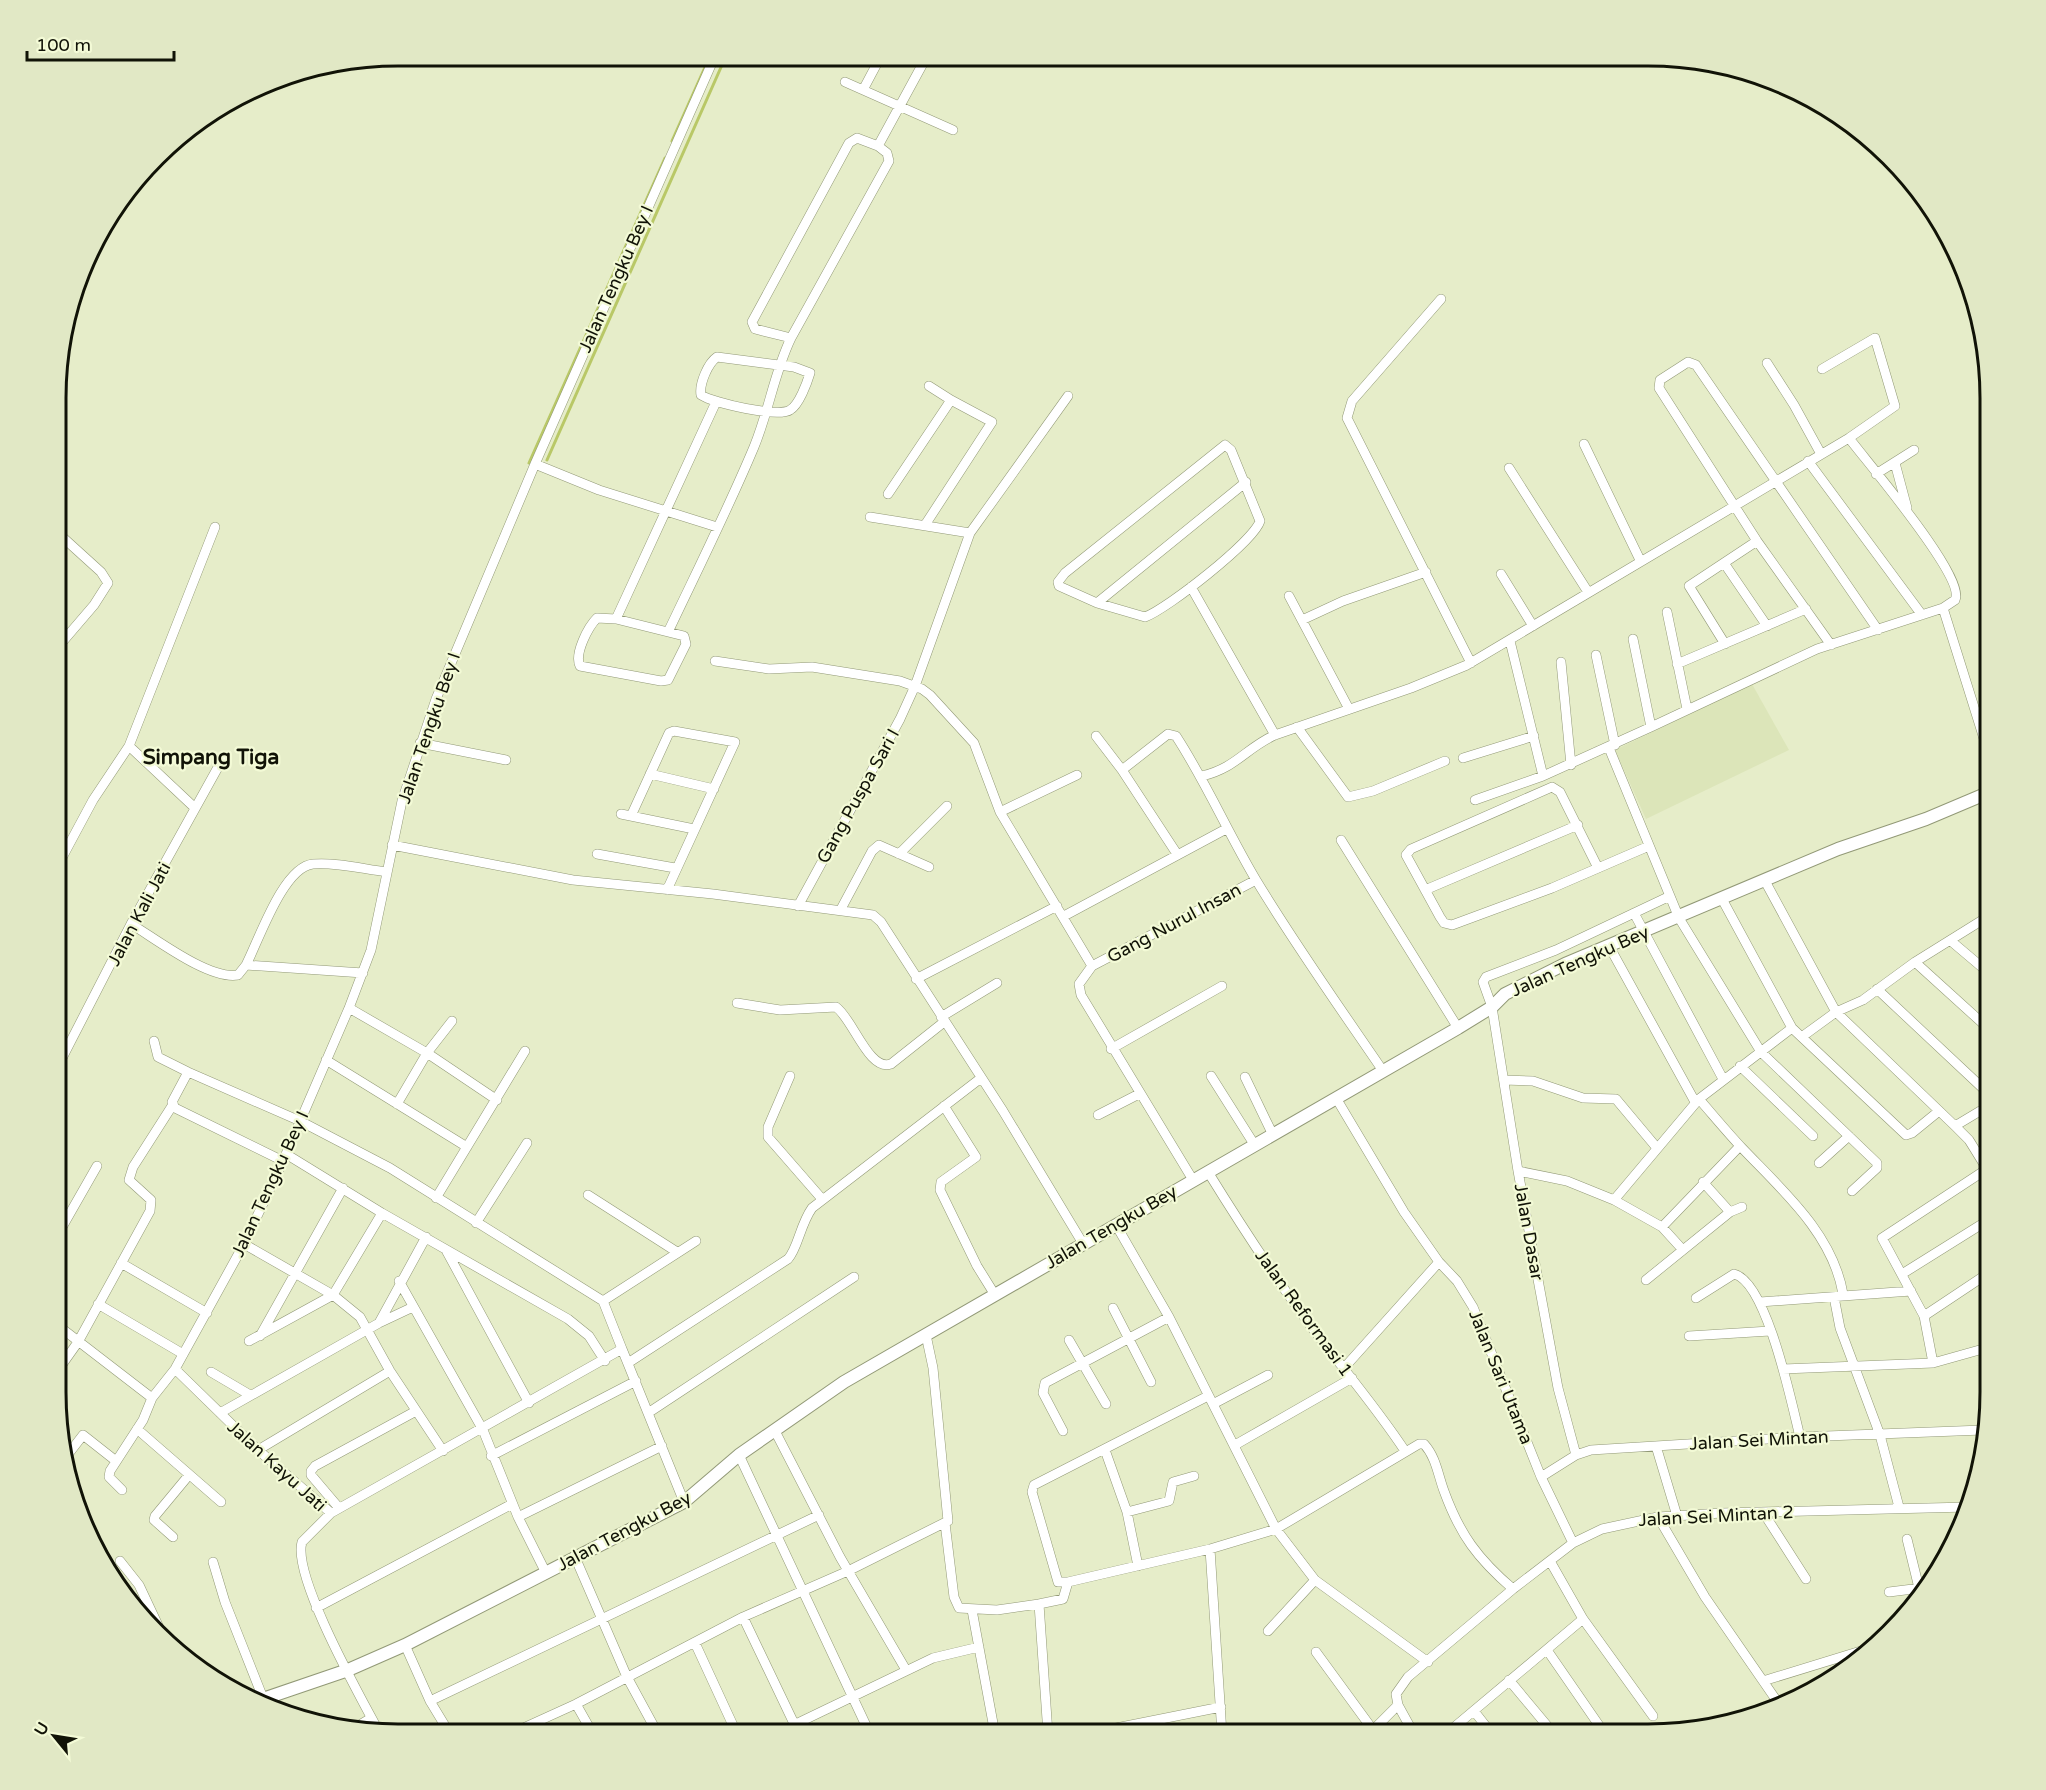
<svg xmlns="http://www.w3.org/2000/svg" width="2046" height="1790" font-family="'Varela Round',sans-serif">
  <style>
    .built { fill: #dce5b9 }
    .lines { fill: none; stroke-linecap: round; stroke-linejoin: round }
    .stream { stroke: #b9c867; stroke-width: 3 }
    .minor-casing { stroke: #929977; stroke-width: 10 }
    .major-casing { stroke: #929977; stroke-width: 14 }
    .minor { stroke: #fff; stroke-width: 9 }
    .major { stroke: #fff; stroke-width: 12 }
    .labels { text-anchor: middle; stroke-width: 4.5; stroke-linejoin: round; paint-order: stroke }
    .street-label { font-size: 18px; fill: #111307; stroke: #f3fad6 }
    .quarter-label { font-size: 21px; font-weight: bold; fill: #111307; stroke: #f3fad6 }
    .rim { fill: none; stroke: #111307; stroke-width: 3 }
  </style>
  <rect width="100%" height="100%" fill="#e6edc9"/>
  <path class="built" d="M1752,684L1789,750L1646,819L1615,750Z"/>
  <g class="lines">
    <path class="stream" d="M672,141L710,56
      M547,460L726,56
      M529,463L665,158"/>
    <g class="minor-casing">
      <path id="minor" d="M845,82L953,130
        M864,88L881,56
        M1441,299L1352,401L1347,418L1471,663
        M791,338L755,329L752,322L849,143L857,138L878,146L927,56
        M717,357L794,367L810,373C807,383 799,405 790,410C778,418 714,403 701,395C699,384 708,363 717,357Z
        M1767,363L1794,405L1821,454
        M929,386L951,400
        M1584,444L1640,560
        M1225,445L1231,450L1260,521C1254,541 1167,609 1145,617L1097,603L1059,586L1058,582L1065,573Z
        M1808,461L1922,615
        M1895,463L1907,508
        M535,464L599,490L717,527
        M1509,468L1588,592
        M1876,474L1914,450
        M888,494L951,400L992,422L925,525
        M970,533L1068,396
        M1724,563L1767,626
        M1501,574L1533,626
        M1191,587L1275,735
        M1289,596L1349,709
        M1097,603L1246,482
        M1943,608L1990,758
        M1667,612L1687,709
        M597,618L616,619L684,636L686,644L668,680L661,681L580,666C574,654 588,627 597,618Z
        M616,619L716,402
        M1302,620L1343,601L1426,572
        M669,630C698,569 728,509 754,447C769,411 774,373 791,338L889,161L887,153L878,146
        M1510,641L1543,776
        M1725,644L1689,586L1757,541
        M1831,645L1757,541L1659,388L1660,380L1688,362L1696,365L1878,630
        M58,647L94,605L108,583L101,572L58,533
        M1596,655L1615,745
        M715,661L769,669L812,667L900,681L922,689L930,695L974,743L1000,812L1092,966L1079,984L1081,995L1193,1180
        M1561,662L1571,765
        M1677,664L1806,609
        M1297,727L1348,797L1373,791L1445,761
        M1651,727L1817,649L1943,608L1955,600C1967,578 1866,461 1849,438
        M1096,736L1122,770L1177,854
        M420,743L506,760
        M129,746L195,808
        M1609,748L1679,918L1761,1052L1877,1163V1168L1852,1191
        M1463,758L1534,736
        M1122,770L1168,734L1176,736C1206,782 1228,833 1256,880C1296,946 1340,1008 1383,1071
        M650,774L714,789
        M1202,776C1236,768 1246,748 1275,735L1411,688L1467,665L1849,438L1895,406L1875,338L1822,369
        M1475,800L1543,776L1651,727L1633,639
        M1000,812L1077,775
        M621,814L694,829
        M631,816L669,733L674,731L735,742L667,890
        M1341,840L1458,1028
        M392,845L573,880L713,894L873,915L881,922L1003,1111L1082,1242
        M597,854L675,868
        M899,854L947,806
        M57,867L93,800L129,746L215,527
        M1598,868L1560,792L1552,787L1411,849L1406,855L1440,917L1444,923L1452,925L1552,888L1649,846
        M1765,881L1836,1012L1955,1126L1969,1140L1990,1174
        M1425,890L1578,825
        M1722,899L1792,1028L1906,1135L1912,1133L1939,1111
        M798,906L900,719L915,686L970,533L870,517
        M841,909L872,851L879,845L929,867
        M1634,913L1723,1079
        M1064,916L1226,829
        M131,924C156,939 209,980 238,975L246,965L363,973
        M1951,941L1990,974
        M1609,946L1694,1100L1699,1099C1713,1115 1727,1132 1742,1148C1782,1190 1833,1234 1843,1294
        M1915,962L1990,1030
        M246,965C259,940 283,867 313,864C336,862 363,869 387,872
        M1092,966L1256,880
        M916,979L1057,906
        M1877,989L1990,1095
        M737,1003L780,1010L836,1007C853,1019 869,1072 891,1064L944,1022
        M349,1008L427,1053L497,1100
        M941,1017L997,983
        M1803,1036L1836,1012L1863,1000L1915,962L1984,919H1990
        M154,1041L158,1057L188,1072
        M1111,1049L1222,986
        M326,1060L467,1147
        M1740,1066L1813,1136
        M57,1068L131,924L222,760
        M790,1076L768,1127V1137L822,1199
        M1211,1076L1254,1144
        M1245,1077L1272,1133
        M1504,1080L1533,1081L1583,1098L1616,1099L1657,1148
        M1336,1098L1404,1212L1439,1262L1457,1281L1473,1307L1541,1477L1573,1543
        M397,1104L427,1053L452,1021
        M944,1106L976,1157L941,1182L940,1190L977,1266L995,1295
        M1098,1115L1139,1094
        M1955,1126L1990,1105
        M286,1154L382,1213L568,1319L589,1336L605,1361
        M283,1161L175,1108L172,1102L188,1072L300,1121L390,1168L603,1301
        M1819,1163L1849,1136
        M1518,1171L1567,1181L1614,1200L1699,1099L1792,1028
        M1208,1172C1242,1227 1277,1281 1316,1333C1346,1372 1378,1410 1405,1451
        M1703,1182L1730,1212
        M588,1195L677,1252
        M436,1198L525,1051
        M1614,1200L1662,1227L1682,1249
        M476,1223L527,1143
        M1116,1225L1169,1317L1276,1529L1315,1580L1428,1662
        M1662,1227L1740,1146
        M57,1236L97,1166
        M244,1244L333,1295L360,1317L390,1371L443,1451
        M446,1250L529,1403
        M121,1263L207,1313
        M1902,1274L1990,1219
        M1646,1280L1730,1212L1742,1207
        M399,1281L483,1430L518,1517L546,1573
        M1834,1297L1840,1328L1880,1435L1899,1507
        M1696,1298L1734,1274C1767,1282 1792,1405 1800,1437
        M1760,1302L1911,1291
        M98,1304L183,1354
        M1113,1308L1151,1382
        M1924,1316L1990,1272
        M379,1323L426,1237
        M56,1324L152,1398
        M260,1336L343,1188
        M1689,1336L1770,1331
        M1069,1340L1106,1404
        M249,1341L333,1295L382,1213
        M622,1349L603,1301L696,1241
        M628,1363L788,1259C798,1248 800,1225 812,1208L981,1078
        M1933,1363L1924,1316L1882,1238L1990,1167
        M1344,1368L1439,1262
        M175,1369L258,1450L331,1513L302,1542C292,1576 360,1696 379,1732
        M1783,1369L1933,1363L1990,1347
        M211,1372L250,1395
        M56,1373L78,1342L150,1211L151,1200L129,1180L133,1167L172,1106
        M1208,1396L1034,1485L1032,1492L1058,1582H1068L1210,1549L1276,1529L1419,1444H1424C1436,1457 1438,1475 1444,1491C1460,1535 1478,1559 1513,1589
        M1213,1404L1268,1375
        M220,1413L379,1323L413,1307
        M648,1413L854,1277
        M137,1429L221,1502
        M775,1431L840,1557L906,1670
        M1063,1431L1043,1393L1045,1383L1169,1317
        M1235,1445L1352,1378
        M1656,1446L1677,1516
        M258,1450L390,1371
        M1105,1450L1127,1512L1138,1566
        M739,1455L870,1734
        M1576,1455L1558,1388L1518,1171L1492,1007L1483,982L1486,977L1556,950L1670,896
        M491,1456L636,1381
        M66,1457L83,1435L116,1461
        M1541,1477L1576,1455L1591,1450L1800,1437L1983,1430
        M122,1490L109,1477L110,1471L143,1420L152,1398L175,1369L244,1244L283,1161L349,1008L371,950L402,801L436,699L535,464L715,56
        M339,1508L311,1475V1471L315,1466L416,1411
        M1127,1512L1169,1501L1173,1482L1194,1476
        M1763,1512L1806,1579
        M331,1513L622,1349L684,1502
        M518,1517L662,1446
        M1658,1517L1705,1597L1781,1707
        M945,1523L954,1597L959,1608L997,1610L1039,1604L1048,1734
        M173,1537L154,1520L155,1516L189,1475
        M1907,1539L1919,1588
        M1210,1549L1222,1734
        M575,1557L627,1677L658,1734
        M120,1561L139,1585L163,1636
        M1550,1561L1583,1619L1653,1716
        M213,1562L225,1602L263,1698
        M1889,1592L1929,1587
        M1039,1604L1063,1599L1068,1582
        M316,1608L512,1504
        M972,1610L995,1734
        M743,1617L799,1734
        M1268,1631L1315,1580
        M695,1643L737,1734
        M405,1645L430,1701L450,1734
        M1547,1650L1605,1734
        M1316,1652L1373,1730
        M1509,1680L1554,1734
        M1763,1681L1877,1646
        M430,1701L819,1515
        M576,1704L593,1734
        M1474,1711L1492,1734
        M353,1729L371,1718
        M1370,1733L1398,1705
        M510,1734L576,1704L743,1617L848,1571L948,1521L933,1368L926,1335
        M775,1734L933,1658L979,1647
        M1086,1734L1221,1707
        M1414,1734L1398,1705L1396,1694L1408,1677L1513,1589L1573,1543L1602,1529L1658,1517L1722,1513L1968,1507
        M1446,1734L1583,1619"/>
    </g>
    <g class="major-casing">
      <path id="major" d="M254,1702L348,1670L405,1645L684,1502L739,1455L844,1382L1458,1028L1492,1007L1505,994L1565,964L1838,849L1926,819L1990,792"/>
    </g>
    <use href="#minor" class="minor"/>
    <use href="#major" class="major"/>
  </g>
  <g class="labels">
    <g class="street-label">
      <text transform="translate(616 279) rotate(-66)" y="6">Jalan Tengku Bey I</text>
      <text transform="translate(429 728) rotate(-71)" y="6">Jalan Tengku Bey I</text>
      <text transform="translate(858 796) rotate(-61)" y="6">Gang Puspa Sari I</text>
      <text transform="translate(139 914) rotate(-62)" y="6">Jalan Kali Jati</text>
      <text transform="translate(1174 923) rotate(-28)" y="6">Gang Nurul Insan</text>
      <text transform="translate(1580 961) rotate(-24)" y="6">Jalan Tengku Bey</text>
      <text transform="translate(270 1184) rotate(-65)" y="6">Jalan Tengku Bey I</text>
      <text transform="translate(1111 1227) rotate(-30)" y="6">Jalan Tengku Bey</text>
      <text transform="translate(1529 1232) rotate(80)" y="6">Jalan Dasar</text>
      <text transform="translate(1304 1313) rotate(54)" y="6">Jalan Reformasi 1</text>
      <text transform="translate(1501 1377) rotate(68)" y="6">Jalan Sari Utama</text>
      <text transform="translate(1759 1440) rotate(-3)" y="6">Jalan Sei Mintan</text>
      <text transform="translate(277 1466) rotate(42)" y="6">Jalan Kayu Jati</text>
      <text transform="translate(1716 1516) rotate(-3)" y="6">Jalan Sei Mintan 2</text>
      <text transform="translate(624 1531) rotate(-28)" y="6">Jalan Tengku Bey</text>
    </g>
    <g class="quarter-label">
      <text x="211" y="764">Simpang Tiga</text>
    </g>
  </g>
  <path d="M0 0H2046V1790H0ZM398 66H1648A332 332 0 0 1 1980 398V1392A332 332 0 0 1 1648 1724H398A332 332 0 0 1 66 1392V398A332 332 0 0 1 398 66Z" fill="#e1e8c5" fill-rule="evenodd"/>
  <path class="rim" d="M398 66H1648A332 332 0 0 1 1980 398V1392A332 332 0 0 1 1648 1724H398A332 332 0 0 1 66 1392V398A332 332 0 0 1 398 66Z"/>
  <g transform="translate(54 1736) rotate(300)" stroke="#f3fad6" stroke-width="4.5" paint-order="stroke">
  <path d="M0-4.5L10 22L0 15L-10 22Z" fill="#111307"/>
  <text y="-9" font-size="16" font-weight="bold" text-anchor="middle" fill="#111307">U</text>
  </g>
  <path d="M27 51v9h147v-9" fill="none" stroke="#111307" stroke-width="3"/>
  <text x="36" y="51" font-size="18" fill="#111307" stroke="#f3fad6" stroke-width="4.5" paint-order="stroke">100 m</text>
</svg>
